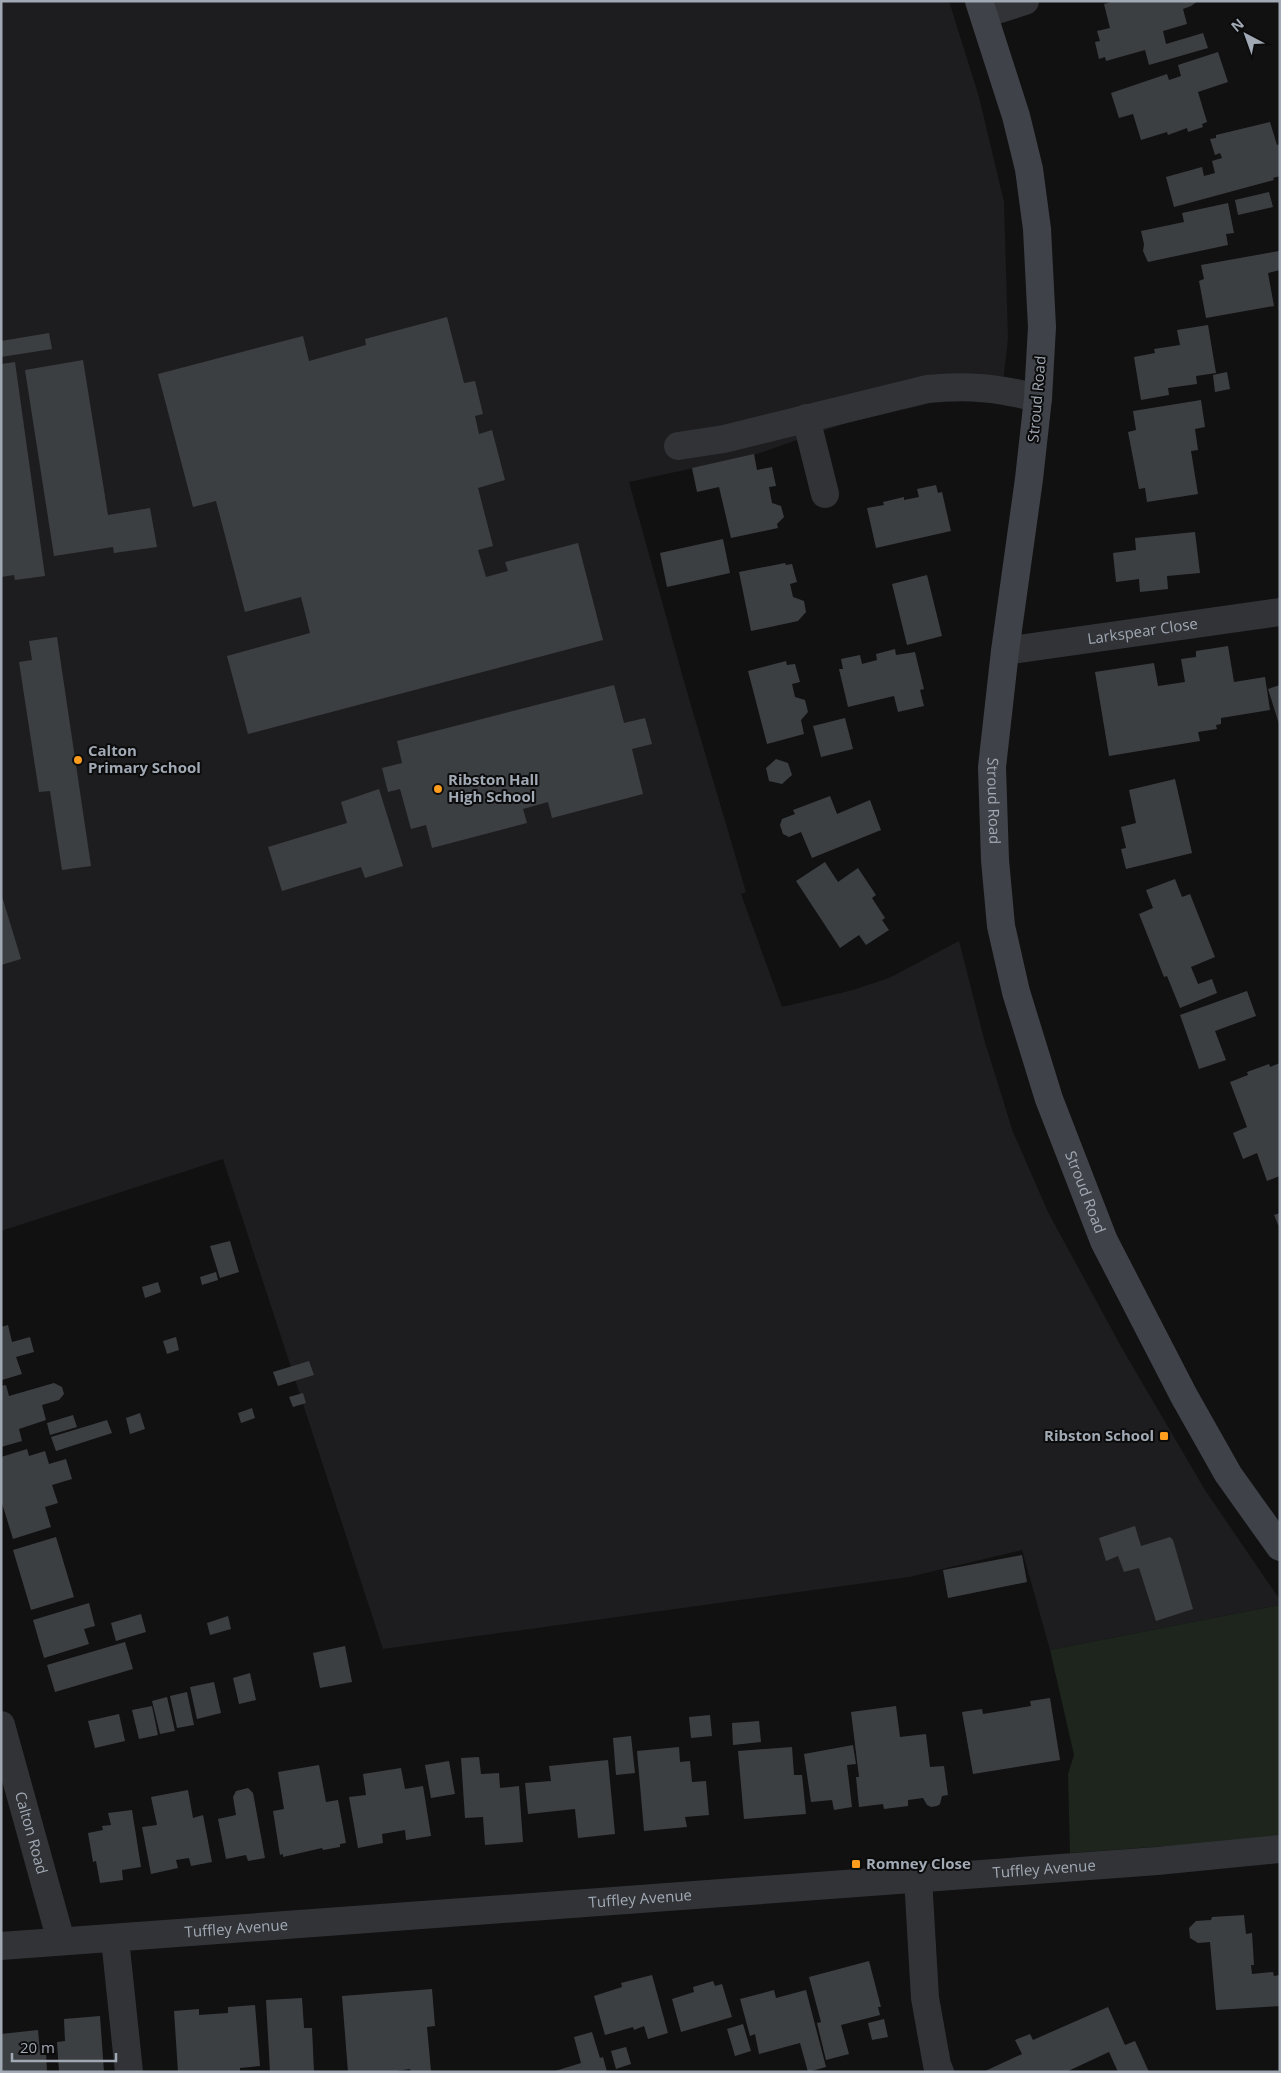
<svg xmlns="http://www.w3.org/2000/svg" width="1281" height="2073" font-family="'Open Sans',sans-serif">
  <style>
    .built { fill: #1d1d1f }
    .green { fill: #1d251d }
    .building { fill: #3c3f42 }
    .lines { fill: none; stroke-linecap: round; stroke-linejoin: round }
    .minor { stroke: #313337; stroke-width: 28 }
    .secondary { stroke: #3f4248; stroke-width: 28 }
    .poi-dot { fill: #fe9c1d; stroke: #0c0c0d; stroke-width: 2 }
    .labels { text-anchor: middle; stroke-width: 4; stroke-linejoin: round; paint-order: stroke }
    .street-label { font-size: 15px; fill: #a1a9b4; stroke: #0c0c0d }
    .poi-label { font-size: 15px; font-weight: bold; fill: #a1a9b4; stroke: #0c0c0d; text-anchor: start }
  </style>
  <rect width="100%" height="100%" fill="#111112"/>
  <path class="built" d="M1,1H949L979,97L1004,202L1008,339L1001,400L940,401L846,423L754,455L629,482L685,685L746,892L741,894L782,1007L853,990L889,978L959,941L984,1039L1013,1132L1048,1212L1123,1350L1205,1490L1280,1600V1605L1050,1650L1022,1550L909,1577L383,1649L223,1159L1,1231Z"/>
  <path class="green" d="M1280,1605V1838L1070,1853L1068,1774L1074,1755L1050,1650Z"/>
  <path class="building" d="M1115,1H1198L1191,6L1183,9L1187,24L1163,31L1166,44L1203,33L1208,48L1149,65L1145,50L1106,61L1105,57L1099,59L1095,42L1100,41L1097,31L1110,28L1104,4Z
    M1218,52L1228,82L1198,92L1207,122L1202,124L1203,127L1188,132L1187,128L1168,135L1167,132L1141,140L1133,114L1119,118L1111,93L1167,74L1169,80L1181,76L1178,65Z
    M1270,122L1277,145L1280,144V176L1273,178L1274,180L1174,207L1166,177L1202,167L1204,176L1215,173L1212,161L1222,158L1220,153L1215,155L1210,139L1216,138V135Z
    M1269,192L1273,207L1238,215L1235,200Z
    M1228,203L1234,233L1226,234L1228,245L1148,262L1143,251L1144,244L1141,231L1184,222L1182,213Z
    M1279,251L1280,270L1268,273L1274,306L1206,318L1199,281L1204,279L1201,265Z
    M447,317L464,383L475,381L483,414L475,416L479,434L492,430L505,480L478,488L493,546L478,550L486,577L508,571L505,562L578,543L603,640L248,734L227,656L310,633L301,597L245,612L216,501L193,507L158,374L303,336L309,361L366,345L365,339Z
    M1208,325L1216,373L1196,376L1197,384L1168,388L1169,395L1141,400L1134,357L1155,353L1154,349L1180,345L1177,330Z
    M49,333L52,349L1,357V341Z
    M83,360L108,515L150,508L157,547L114,553L113,547L54,556L25,370Z
    M15,362L45,576L15,580L14,575L1,577V364Z
    M1227,372L1230,389L1215,392L1213,375Z
    M1201,400L1205,427L1195,429L1198,450L1191,451L1198,494L1147,502L1145,488L1139,489L1128,432L1136,430L1133,411Z
    M754,454L757,470L772,467L776,486L769,487L772,503L781,506L784,517L777,524L778,528L731,538L719,487L697,492L692,468Z
    M936,485L938,493L942,492L951,531L876,548L867,508L884,505L883,502L904,497V500L919,497L917,489Z
    M1195,532L1200,573L1167,576L1168,589L1140,592L1139,579L1116,582L1113,553L1136,550L1135,538Z
    M723,539L730,573L667,587L660,553Z
    M785,563L786,565L792,564L797,582L790,584L793,597L804,601L806,612L798,621L751,631L739,572Z
    M927,575L942,636L907,645L892,584Z
    M57,637L91,866L62,870L50,791L39,792L19,662L32,660L29,641Z
    M1228,646L1234,682L1265,677L1270,710L1221,718V724L1216,725L1217,729L1198,732L1200,741L1109,756L1095,672L1154,663L1158,686L1185,682L1181,659L1196,657V651Z
    M895,649L896,655L915,652L924,689L920,690L924,706L898,712L894,696L848,707L839,669H843L841,659L860,655L862,664L877,660L876,654Z
    M786,661L787,665L795,664L800,682L792,684L795,697L805,700L808,712L801,720L804,734L767,744L748,671Z
    M614,685L624,723L645,718L652,744L632,749L643,794L552,818L548,802L523,809L527,823L432,848L426,825L411,829L400,789L388,792L382,768L402,763L397,741Z
    M1280,685V724H1279L1268,689Z
    M845,718L853,749L821,757L813,726Z
    M776,759L788,763L792,775L782,784L769,781L766,768Z
    M1175,779L1192,853L1126,869L1121,849L1126,848L1121,827L1136,823L1129,790Z
    M379,789L403,866L365,878L361,867L282,891L268,847L347,823L341,802Z
    M830,796L837,814L870,800L881,830L812,858L801,832L789,837L783,834L780,825L782,819L795,814L793,810Z
    M825,862L838,882L858,868L876,895L872,898L885,918L882,920L889,930L866,945L859,935L840,948L796,881Z
    M1175,879L1182,897L1190,894L1215,957L1191,967L1198,984L1212,979L1217,993L1180,1008L1167,976L1164,977L1139,914L1153,908L1146,890Z
    M1,893L21,959L1,965Z
    M1247,991L1256,1016L1215,1031L1226,1060L1199,1069L1180,1015Z
    M1280,1063V1176L1267,1181L1257,1153L1243,1159L1233,1133L1247,1127L1230,1082L1248,1075L1247,1072L1269,1064L1270,1067Z
    M1280,1213V1229L1274,1215Z
    M230,1241L239,1272L220,1278L210,1246Z
    M216,1272L218,1280L202,1285L200,1277Z
    M158,1282L161,1292L145,1298L142,1287Z
    M8,1325L12,1342L30,1337L34,1352L16,1357L22,1374L2,1380L1,1327Z
    M176,1337L179,1350L167,1354L163,1341Z
    M309,1361L314,1375L278,1386L273,1372Z
    M54,1383L62,1387L64,1394L59,1400L42,1405L46,1420L19,1429L22,1441L1,1447V1386L6,1385L9,1396Z
    M303,1393L306,1403L293,1407L289,1397Z
    M252,1408L255,1418L241,1423L238,1413Z
    M140,1413L145,1429L130,1434L126,1418Z
    M73,1415L77,1427L50,1435L47,1423Z
    M107,1420L112,1433L56,1451L51,1437Z
    M27,1449L29,1456L45,1451L49,1464L66,1459L72,1479L52,1485L58,1503L45,1507L51,1527L13,1539L1,1500V1457Z
    M1135,1526L1141,1546L1170,1537L1173,1540L1193,1609L1156,1621L1139,1568L1124,1572L1118,1556L1106,1561L1099,1538Z
    M56,1537L74,1597L31,1610L13,1550Z
    M1022,1555L1027,1582L948,1598L943,1570Z
    M89,1603L95,1626L84,1629L89,1644L44,1658L33,1620Z
    M141,1614L146,1632L116,1641L111,1623Z
    M228,1616L231,1629L210,1635L207,1623Z
    M125,1642L133,1669L55,1692L47,1665Z
    M345,1646L352,1682L320,1688L313,1653Z
    M250,1673L256,1700L239,1704L233,1678Z
    M214,1682L221,1713L197,1719L190,1687Z
    M187,1692L194,1725L177,1728L170,1696Z
    M167,1697L175,1731L160,1734L152,1701Z
    M1050,1698L1060,1760L973,1774L962,1712L982,1709L983,1714L1031,1706L1030,1701Z
    M152,1706L158,1735L139,1739L132,1710Z
    M896,1706L900,1737L926,1734L930,1767L944,1766L948,1795L942,1796L940,1804L937,1806L931,1807L927,1805L923,1798L908,1800V1806L884,1809L883,1804L859,1807L856,1777H859L851,1712Z
    M119,1714L125,1741L95,1748L88,1721Z
    M710,1715L712,1736L691,1738L689,1717Z
    M759,1721L761,1742L733,1745L732,1723Z
    M631,1736L635,1773L616,1775L613,1738Z
    M853,1745L856,1764L847,1765L852,1807L834,1810L832,1800L811,1802L804,1754Z
    M679,1747L680,1762L690,1761L692,1782L706,1781L709,1815L685,1817L687,1827L644,1831L637,1751Z
    M792,1747L794,1775H802L806,1814L744,1819L738,1751Z
    M479,1757L481,1774L499,1773L500,1788L519,1786L523,1842L485,1845L483,1817L465,1818L461,1758Z
    M608,1760L615,1834L578,1838L575,1809L528,1814L525,1783L551,1781L549,1766Z
    M449,1761L455,1794L431,1798L425,1765Z
    M319,1765L326,1802L338,1800L346,1843L340,1844V1847L323,1850L322,1848L283,1857V1854L280,1855L273,1811L284,1809L278,1772Z
    M401,1768L405,1789L423,1786L431,1836L406,1840L405,1830L382,1834L383,1843L358,1848L349,1797L366,1795L363,1774Z
    M248,1788L253,1793L265,1858L248,1861L246,1855L226,1859L218,1819L236,1815L233,1797L236,1791Z
    M188,1790L193,1818L203,1815L212,1862L191,1866L189,1858L176,1860L178,1868L151,1874L142,1827L157,1825L151,1797Z
    M132,1810L141,1867L122,1870L123,1880L100,1883L96,1861L93,1862L88,1833L103,1830L102,1826L111,1825L108,1813Z
    M1244,1915L1246,1934L1252,1933L1254,1965H1251L1252,1974L1273,1972L1274,1976L1280,1975V2006L1216,2010L1210,1942L1198,1943L1190,1938L1189,1928L1196,1921L1211,1920L1212,1917Z
    M869,1961L881,2007H878L880,2015L841,2025L849,2054L826,2060L817,2023L821,2022L809,1977Z
    M652,1975L668,2033L648,2039L644,2026L634,2030L633,2027L605,2035L594,1996L622,1987L621,1983Z
    M713,1981L715,1986L722,1984L732,2017L681,2032L672,1999L694,1992L693,1987Z
    M432,1989L435,2026L427,2027L431,2071L411,2072L410,2069L389,2072H348L342,1996Z
    M774,1990L776,1998L806,1990L826,2067L808,2072L800,2043L759,2054L755,2034L750,2036L740,1999Z
    M302,1998L304,2028H312L314,2072H270L266,2000Z
    M255,2005L260,2066L240,2068V2072H178L174,2011L199,2009V2015L228,2013V2007Z
    M1108,2007L1125,2045L1135,2041L1149,2072H1118L1109,2052L1066,2072H983L1022,2054L1015,2040L1030,2034L1033,2040Z
    M100,2016L104,2072H59L57,2042L65,2041L64,2019Z
    M884,2019L888,2037L872,2040L868,2023Z
    M743,2024L751,2051L735,2056L727,2029Z
    M38,2030L40,2052L46,2051L47,2072H1V2034Z
    M592,2032L600,2058L603,2057L607,2072H552L581,2063L574,2037Z
    M626,2047L631,2064L616,2069L611,2051Z"/>
  <g class="lines">
    <g class="minor">
      <path d="M984,14L1025,1"/>
      <path d="M806,418L825,494"/>
      <path d="M678,446L724,439L927,389C969,385 997,388 1038,398"/>
      <path id="s1" d="M1005,651L1280,612"/>
      <path id="s2" d="M1,1725L61,1941"/>
      <path d="M918,1878L925,1998L937,2065L940,2072"/>
      <path d="M115,1939L129,2072"/>
      <path id="s3" d="M1,1946L1157,1861L1280,1849"/>
    </g>
    <path class="secondary" id="s4" d="M979,1L1016,116L1029,169L1037,229L1042,327L1038,398L1029,479L1005,651L992,767L995,860L1001,926L1016,992L1049,1099L1104,1241L1184,1396L1228,1474L1280,1547"/>
  </g>
  <g class="poi-dot">
    <circle cx="78" cy="760" r="5"/>
    <circle cx="438" cy="789" r="5"/>
    <rect x="1159" y="1431" width="10" height="10" rx="2.5"/>
    <rect x="851" y="1859" width="10" height="10" rx="2.5"/>
  </g>
  <g class="labels">
    <g class="street-label">
      <text transform="translate(1037 399) rotate(-85)" y="5">Stroud Road</text>
      <text dy="5" stroke="none"><textPath href="#s1" startOffset="139">Larkspear Close</textPath></text>
      <text dy="5" stroke="none"><textPath href="#s4" startOffset="811">Stroud Road</textPath></text>
      <text dy="5" stroke="none"><textPath href="#s4" startOffset="1216">Stroud Road</textPath></text>
      <text dy="5" stroke="none"><textPath href="#s2" startOffset="112">Calton Road</textPath></text>
      <text dy="5" stroke="none"><textPath href="#s3" startOffset="1046">Tuffley Avenue</textPath></text>
      <text dy="5" stroke="none"><textPath href="#s3" startOffset="641">Tuffley Avenue</textPath></text>
      <text dy="5" stroke="none"><textPath href="#s3" startOffset="236">Tuffley Avenue</textPath></text>
    </g>
    <g class="poi-label">
      <text x="88" y="756">Calton<tspan x="88" dy="17">Primary School</tspan></text>
      <text x="448" y="785">Ribston Hall<tspan x="448" dy="17">High School</tspan></text>
      <text x="1154" y="1441" text-anchor="end">Ribston School</text>
      <text x="866" y="1869">Romney Close</text>
    </g>
  </g>
  <rect width="1281" height="2073" fill="none" stroke="#a1a9b4" stroke-width="5"/>
  <g transform="translate(1246 35) rotate(319)" stroke="#0c0c0d" stroke-width="4" paint-order="stroke">
  <path d="M0-4L9 19L0 12L-9 19Z" fill="#a1a9b4"/>
  <text y="-8" font-size="14" font-weight="bold" text-anchor="middle" fill="#a1a9b4">N</text>
  </g>
  <path d="M12 2053v8h104v-8" fill="none" stroke="#a1a9b4" stroke-width="2.5"/>
  <text x="20" y="2053" font-size="15" fill="#a1a9b4" stroke="#0c0c0d" stroke-width="4" paint-order="stroke">20 m</text>
</svg>
